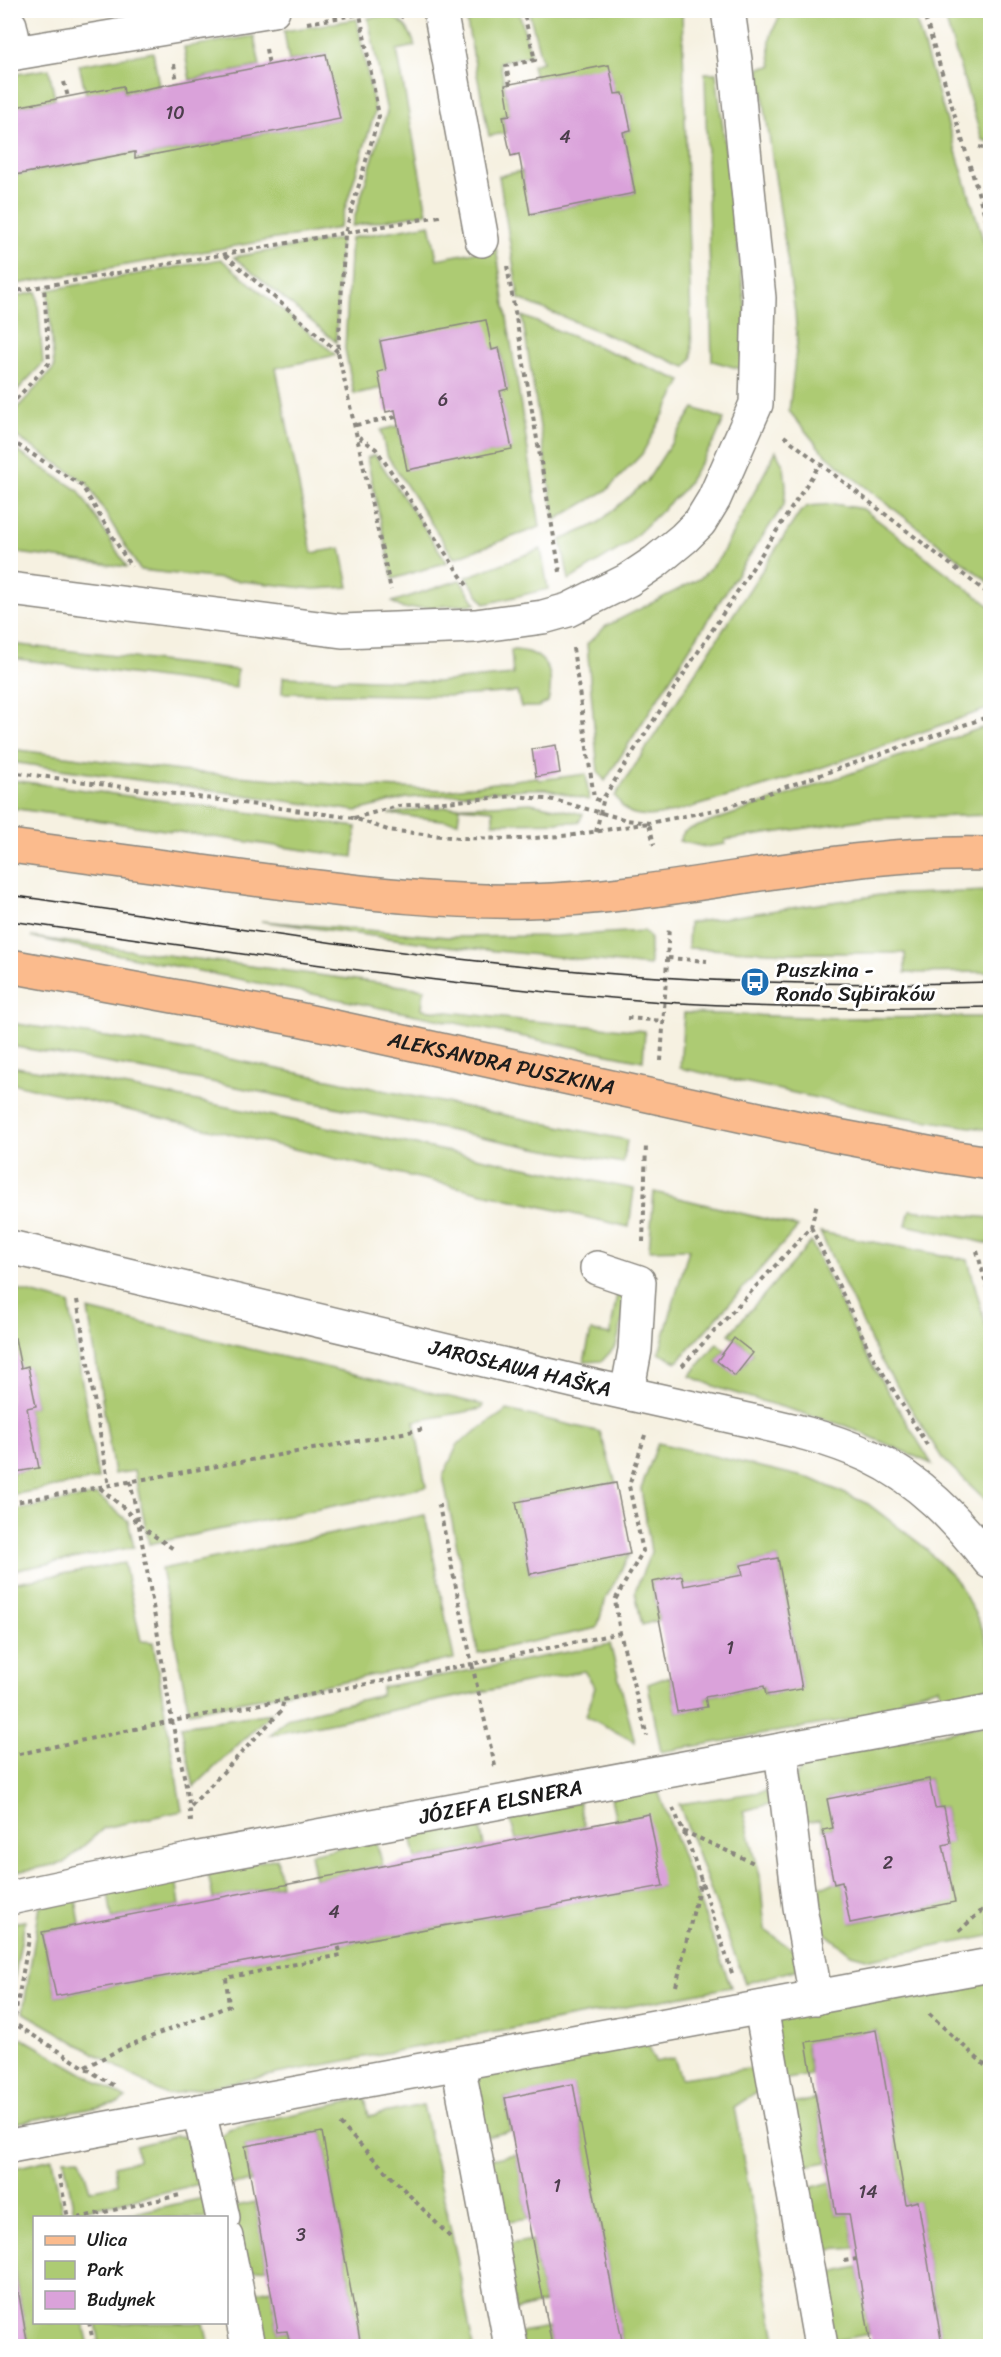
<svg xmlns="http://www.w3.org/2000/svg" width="1001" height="2357" font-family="Sriracha,sans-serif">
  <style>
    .green { fill: #adcb73; stroke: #647448; stroke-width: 1.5 }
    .building { fill: #daa2da }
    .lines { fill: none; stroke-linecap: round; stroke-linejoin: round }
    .minor-casing { stroke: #89867e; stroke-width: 36 }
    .major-casing { stroke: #89867e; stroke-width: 36 }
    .path { stroke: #89867e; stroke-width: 4; stroke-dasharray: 4.5 4.5; stroke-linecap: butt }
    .minor { stroke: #fff; stroke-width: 33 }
    .major { stroke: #fbbb8d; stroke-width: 33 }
    .tram { stroke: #1c1c1c; stroke-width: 1.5 }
    .labels { text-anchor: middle; stroke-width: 6; stroke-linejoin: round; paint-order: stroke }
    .number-label { font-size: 18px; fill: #4c3e4c }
    .poi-label { font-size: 21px; fill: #1c1c1c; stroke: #fff; text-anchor: start }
    .street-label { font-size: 21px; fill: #1c1c1c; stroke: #fff }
  </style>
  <rect width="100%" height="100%" fill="#fff"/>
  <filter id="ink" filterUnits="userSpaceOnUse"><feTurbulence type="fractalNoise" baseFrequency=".0167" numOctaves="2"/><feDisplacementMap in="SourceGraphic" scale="12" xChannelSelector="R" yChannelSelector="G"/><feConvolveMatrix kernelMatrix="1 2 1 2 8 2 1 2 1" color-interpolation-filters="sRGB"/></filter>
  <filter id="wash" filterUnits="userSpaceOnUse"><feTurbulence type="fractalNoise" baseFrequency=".008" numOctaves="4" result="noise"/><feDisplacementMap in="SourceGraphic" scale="24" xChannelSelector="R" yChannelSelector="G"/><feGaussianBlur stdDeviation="1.35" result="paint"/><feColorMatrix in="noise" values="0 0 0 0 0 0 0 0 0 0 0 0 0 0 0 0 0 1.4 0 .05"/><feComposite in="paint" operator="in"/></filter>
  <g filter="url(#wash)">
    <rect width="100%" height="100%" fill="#f6f1e1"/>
    <path class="green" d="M552,10L682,11L692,358L686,367L519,299L499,176L522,171L531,214L635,193L623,132L631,130L623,93L615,94L609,66L535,79L532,65L542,62L529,12Z
      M783,11H913L990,262V583L855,479L821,450L789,411L797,342L795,312L759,68L772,66C766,40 771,32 783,11Z
      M943,11H990V142L982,140Z
      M519,12L531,55L500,62L510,115L503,116L506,133L489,136L467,23L474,17Z
      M390,15C405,23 410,30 415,46L397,50L427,213L352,226L387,112L368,18Z
      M357,19L375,112L339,228L11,285V176L135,152L136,158L339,119L326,54L289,61L284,31Z
      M254,36L260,66L190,80L184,47Z
      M153,52L159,86L124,93L123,87L86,94L79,65Z
      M49,69L55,99L11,108V75Z
      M705,73H716L746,312L741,369L712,361Z
      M430,224L437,259L496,248L540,527L454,558L386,454L381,430L398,426L407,469L511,449L500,391L508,389L500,349L380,341L386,370L382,388L354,394L345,349L351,238Z
      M340,239L336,342L234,257Z
      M221,259L336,355L276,368L312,553L341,548L349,587L314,589L140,570L87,483L11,433V415L54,368L48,290Z
      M37,292L43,363L11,397V297Z
      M522,316L682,381L642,454L607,490L555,520Z
      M694,408L724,419L715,440L684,489L626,545L569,580L561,540L597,524L647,481Z
      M11,447L79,491L127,567L11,552Z
      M776,451L784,467L786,485L784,505L741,568L605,781L598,772L587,644L606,626L701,578L720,557Z
      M375,455L447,562L393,579L367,458Z
      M834,504L863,509L990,606V708C896,740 802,778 706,803C684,809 657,820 634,814C625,812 621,804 615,796L800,512L808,506Z
      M541,549L548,589L485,604L466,577Z
      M460,580L476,604L403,609L392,602Z
      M11,644L237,670L236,688L11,658Z
      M511,650C545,650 556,670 548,702L538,707H521L517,692L457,696L282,693L283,677L437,682L513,675Z
      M990,725V815L868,819L725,840V844L705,847L679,841L684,832L690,829Z
      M11,749L180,771L356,786L447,790L536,777L539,780L586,774L589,800L546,789H527L407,798L357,811L11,762Z
      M11,780L356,827L353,857L11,808Z
      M531,803L583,814L579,822L493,823V810L460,807L458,822L389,814L428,808Z
      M990,891V972L905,973V953H789L688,948L689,923L880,895Z
      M261,921L448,937L557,936L644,931L650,937V966L455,947Z
      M31,937L424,989L422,1009L521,1020L645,1031L643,1061Z
      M684,1013L840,1018L990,1017V1130L903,1117L680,1068Z
      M10,1023L161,1045L627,1140L623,1163L541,1149L202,1080L11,1046Z
      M10,1066L84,1078L634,1189L629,1227L11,1083Z
      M654,1192L798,1227L677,1362L659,1353L689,1249L649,1250Z
      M910,1210L990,1218V1244L906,1225Z
      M820,1232L968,1260L990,1341V1504L942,1458L878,1356Z
      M811,1242L864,1352L932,1464L846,1426L721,1389L690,1376L717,1343L725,1350L717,1361L735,1375L753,1353L729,1334Z
      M10,1288L69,1303L98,1479L11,1495V1473L39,1467L27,1408L36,1406L28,1367L21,1368L11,1339Z
      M617,1294L627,1303L616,1346L602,1361L584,1362L591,1331L610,1335Z
      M88,1310L483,1405L481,1409L414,1421L426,1487L149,1544L134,1471L114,1474Z
      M507,1410L600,1432L616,1483L516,1502L530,1574L630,1554L606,1598L597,1628L478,1653L443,1476L458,1444Z
      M658,1443L812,1479L868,1504L923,1546L958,1582L981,1625L990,1649V1686L966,1697L943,1703L939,1687L901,1697L903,1710L661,1752L648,1684L670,1676L677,1712L706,1707L705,1697L764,1686L766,1695L802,1688L778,1558L741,1565L743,1575L684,1586L682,1576L652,1582L659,1620L642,1625L635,1591L651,1552L641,1489Z
      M97,1495L128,1521L134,1547L11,1571V1511Z
      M425,1515L454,1659L189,1712L161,1569Z
      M124,1563L141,1641L153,1642L182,1811L104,1828L64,1863L11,1873V1583Z
      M610,1644L635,1742L586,1716L595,1687L584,1671L270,1735L287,1718L381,1695L382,1687Z
      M271,1713L194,1787L181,1726Z
      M990,1724V1936L870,1959L851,1954L824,1932L817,1887L842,1882L851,1923L954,1902L943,1845L951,1842L944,1807L935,1808L929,1779L828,1799L833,1828L823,1830L820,1820L804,1822C795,1793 785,1777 814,1758Z
      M657,1788L731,1987L166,2095L23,2012L40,1906L76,1899L80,1924L42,1932L56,1996L662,1886L616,1821L611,1798Z
      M766,1791L770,1804L743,1811L760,1876L765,1930L799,1954L796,1970L745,1983L679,1804Z
      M579,1802L584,1827L516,1840L510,1817Z
      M479,1822L484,1846L416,1859L411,1835Z
      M376,1840L383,1866L315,1879L310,1854Z
      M277,1858L281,1885L213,1899L208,1873Z
      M176,1879L180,1905L112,1918L108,1893Z
      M25,1921L11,1995V1923Z
      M990,1978V2346H942L918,2202L906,2204L876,2030L806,2042L811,2075L782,2080L772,2027L785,2015Z
      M22,2038L126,2098L119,2103L11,2124L10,2080L16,2040Z
      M648,2044L655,2062L674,2058L681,2078L755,2068L760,2090L734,2107L777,2346H623L573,2085L505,2098L511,2131L482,2138L472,2086L478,2076Z
      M365,2098L369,2116L423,2105L456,2253L473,2346H361L322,2132L245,2146L251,2182L228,2185L217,2142L228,2129Z
      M816,2099L827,2162L800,2167L788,2105Z
      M175,2136H190L200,2184L74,2212L64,2159L80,2158L90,2190L117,2184L114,2166L138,2160L136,2146Z
      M516,2154L528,2218L499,2223L486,2160Z
      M52,2159L63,2217L34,2218V2322L84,2323L89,2346H28L11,2250L10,2169Z
      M831,2182L836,2214H849L855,2248L815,2251L803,2190Z
      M204,2198L207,2218H111Z
      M255,2202L267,2268L245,2272L232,2207Z
      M532,2240L544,2303L516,2310L503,2245Z
      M858,2267L869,2334L833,2341L819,2276Z
      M271,2289L278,2332L287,2331L290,2346H258L248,2294Z
      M96,2323H204L209,2346H100Z
      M548,2327L552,2346H522L520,2332Z"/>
    <g id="blocks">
      <path class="building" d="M326,54L340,119L135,158V152L10,176V108L123,86L124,93Z
        M609,65L615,94L623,93L631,130L623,132L635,193L530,214L519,154L511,156L506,133L503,116L510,115L505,85Z
        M486,320L492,350L499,348L508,389L500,391L512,449L407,470L395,410L386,412L378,372L386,370L380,341Z
        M556,745L560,773L536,777L532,749Z
        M15,1338L21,1368L28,1366L36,1406L27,1408L39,1468L10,1473V1339Z
        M734,1338L753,1353L735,1376L717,1361Z
        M616,1483L630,1554L530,1574L516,1502Z
        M778,1558L802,1689L766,1695L764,1686L705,1697L707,1707L677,1712L652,1582L682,1576L684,1586L743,1575L741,1565Z
        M929,1779L935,1808L944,1807L951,1843L943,1845L955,1902L850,1923L842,1882L834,1884L823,1830L833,1828L827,1799Z
        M649,1814L663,1886L56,1996L42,1932Z
        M876,2030L906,2204L918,2201L942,2346H871L849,2214H836L806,2042Z
        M573,2084L623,2346H552L532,2240L505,2098Z
        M322,2132L361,2346H290L287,2331L278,2332L245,2146Z
        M10,2256H12L28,2346H10Z"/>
    </g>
  </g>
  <g filter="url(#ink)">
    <use href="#blocks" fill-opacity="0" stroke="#89867e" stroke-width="1.5"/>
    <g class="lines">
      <g class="minor-casing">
        <g id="minor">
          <path d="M440,10L482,240"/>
          <path d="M10,25L16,53"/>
          <path d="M10,54L273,10"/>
          <path d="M10,589L342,631L475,626L543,617L568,610L628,580L655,562L684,538L700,522L714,499L756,404L759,298L735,60L728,10"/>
          <path id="s1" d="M10,1247C205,1293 400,1339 594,1386C644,1397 693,1408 743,1419C786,1428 828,1437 869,1456C920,1480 956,1519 990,1562"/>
          <path d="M597,1268L639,1282L635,1350L627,1393"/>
          <path d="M781,1750L800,1907L816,1998"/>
          <path id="s2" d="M10,1898L194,1859L990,1711"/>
          <path d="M761,2008L821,2346"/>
          <path d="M458,2064L511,2346"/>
          <path d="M199,2111L223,2218"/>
          <path d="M10,2146L990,1965"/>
          <path d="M226,2237L248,2346"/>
        </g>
      </g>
      <g class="major-casing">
        <g id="major">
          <path d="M10,846C99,858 187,870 276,882C359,892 443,903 528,901C683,897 835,849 990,854"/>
          <path id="s3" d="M10,966L298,1019L832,1135L944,1156L990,1163"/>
        </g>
      </g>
      <path class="path" d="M364,10L360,14L379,116L345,233L338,352L391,590
        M392,10L404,18
        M923,10L990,232
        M307,23L383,10
        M266,49L269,65
        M174,64L177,82
        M64,82L68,97
        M510,85L506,66L535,60L523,10
        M979,147L990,150
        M225,255L338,352
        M507,266L560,572
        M10,292L440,216
        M10,406L49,363L44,286
        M356,425L396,417
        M784,436L990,595
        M359,437L376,449L468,587
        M10,440L82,486L131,567
        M573,648L594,798L602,802
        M10,772L354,818L388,830L458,838L521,839L574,835L649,823L654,845
        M354,818L398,806L515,796L554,800L627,820L649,823L725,808L990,716
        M596,832L604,797L820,464
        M668,958L707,961
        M627,1018L664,1021
        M661,1061L669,927
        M811,1227L870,1352L927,1445
        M643,1242L646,1144
        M977,1251L990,1299
        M77,1300L109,1486
        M682,1366L811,1227L817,1203
        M645,1435L629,1486L643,1551L615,1600L620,1633L647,1736
        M130,1481C147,1561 158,1640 172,1720C178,1754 189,1788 191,1823
        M100,1488L125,1509L140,1526L175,1550
        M10,1503L425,1429
        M10,1756L172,1721L472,1664L438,1501
        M495,1766L472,1664L620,1633
        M191,1806L281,1711L284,1700
        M673,1808L690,1847L733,1976
        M683,1831L756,1864
        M959,1931L990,1903
        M676,1986L701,1879
        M929,2014L990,2070
        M10,2021L116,2087
        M10,2044L30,1933
        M85,2067L125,2047L229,2006L226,1978L341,1955L338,1945
        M340,2124L452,2239
        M59,2175L68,2218
        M78,2218L180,2195
        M844,2261L857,2259
        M89,2322L94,2346
        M863,2346L870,2345"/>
      <use href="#minor" class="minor"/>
      <use href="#major" class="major"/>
      <path class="tram" d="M10,895C179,919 347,948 516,965C674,982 832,987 990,982
        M10,921C228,951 445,987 664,1002C773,1009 882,1009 990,1007"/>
    </g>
  </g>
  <defs>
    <g id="bus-disc" transform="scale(1.5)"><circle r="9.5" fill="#1f6fb2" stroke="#fff"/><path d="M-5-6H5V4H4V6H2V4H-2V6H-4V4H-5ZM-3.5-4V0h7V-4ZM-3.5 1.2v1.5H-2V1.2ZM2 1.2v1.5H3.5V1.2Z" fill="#fff"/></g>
  </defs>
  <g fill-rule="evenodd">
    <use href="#bus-disc" x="755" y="982"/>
  </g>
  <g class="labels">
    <g class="number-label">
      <text x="175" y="119">10</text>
      <text x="565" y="143">4</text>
      <text x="443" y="406">6</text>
      <text x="730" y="1654">1</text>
      <text x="888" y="1869">2</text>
      <text x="334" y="1918">4</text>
      <text x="557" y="2192">1</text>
      <text x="868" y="2198">14</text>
      <text x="301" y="2241">3</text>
    </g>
    <g class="poi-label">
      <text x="776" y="977">Puszkina -<tspan x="776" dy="24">Rondo Sybiraków</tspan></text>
    </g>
    <g class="street-label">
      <text dy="7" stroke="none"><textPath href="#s3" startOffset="501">ALEKSANDRA PUSZKINA</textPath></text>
      <text dy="7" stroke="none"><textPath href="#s1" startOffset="524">JAROSŁAWA HAŠKA</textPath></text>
      <text dy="7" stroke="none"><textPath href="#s2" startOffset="500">JÓZEFA ELSNERA</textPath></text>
    </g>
  </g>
  <rect width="1001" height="2357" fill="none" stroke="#fff" stroke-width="36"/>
  <rect x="33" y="2216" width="195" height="108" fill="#ffffff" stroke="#a4a4a4" stroke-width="1.5"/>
  <rect x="45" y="2236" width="30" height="9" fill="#fbbb8d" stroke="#a4a4a4" stroke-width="1.5"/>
  <text x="87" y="2246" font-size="18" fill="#1c1c1c">Ulica</text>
  <rect x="45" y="2261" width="30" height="18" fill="#adcb73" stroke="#a4a4a4" stroke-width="1.5"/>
  <text x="87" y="2276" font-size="18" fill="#1c1c1c">Park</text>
  <rect x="45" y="2291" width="30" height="18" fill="#daa2da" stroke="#a4a4a4" stroke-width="1.5"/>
  <text x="87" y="2306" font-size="18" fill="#1c1c1c">Budynek</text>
</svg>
